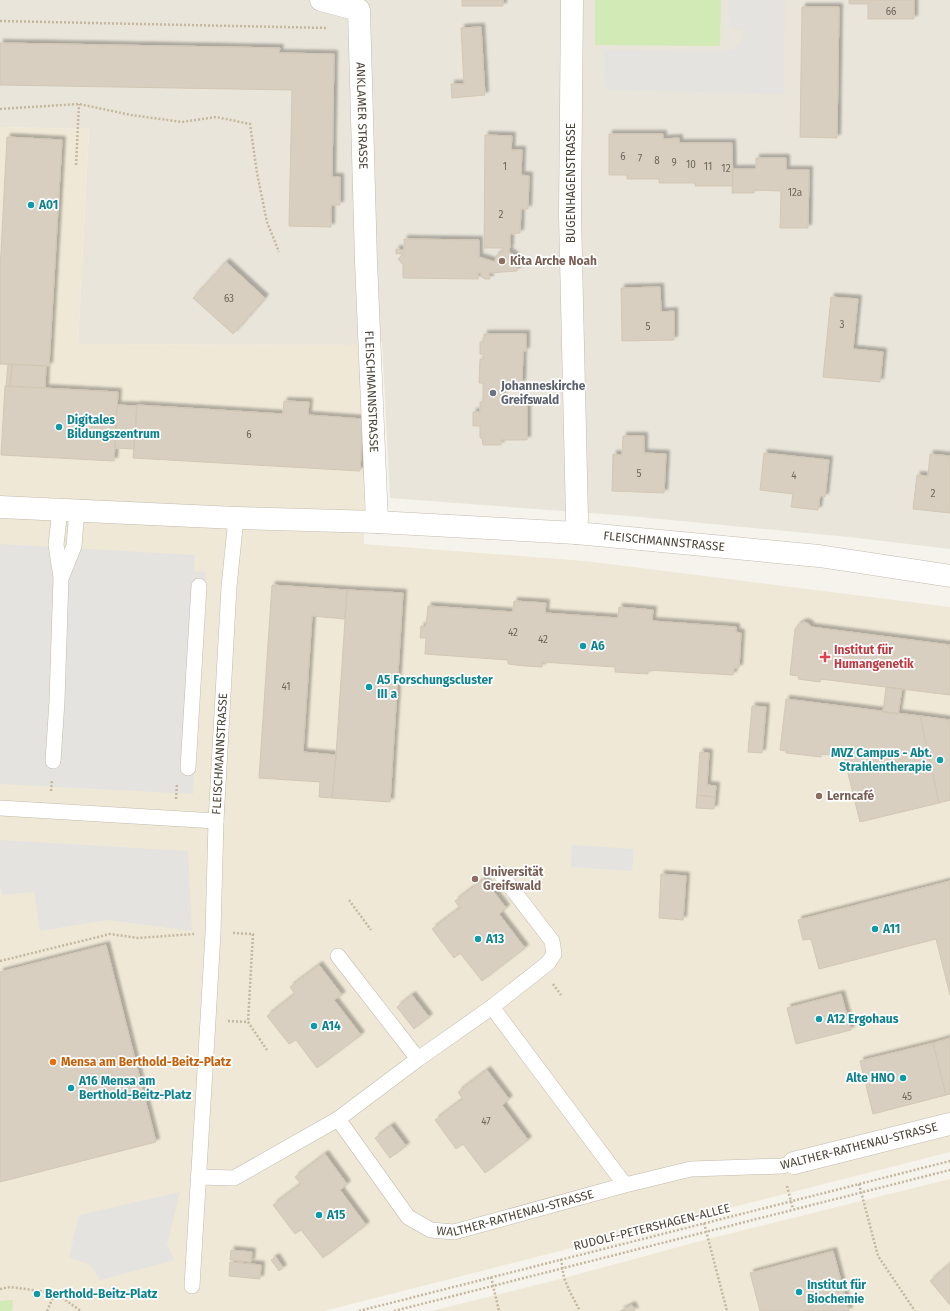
<svg xmlns="http://www.w3.org/2000/svg" width="950" height="1311" font-family="'Fira Sans',sans-serif">
  <style>
    .residential { fill: #eae5da }
    .education { fill: #efe8d6 }
    .green { fill: #d2eab5 }
    .parking { fill: #e5e3e0 }
    .building { fill: #d8cfc1; stroke: #d3c7b4; filter: url(#shadow) }
    .lines { fill: none; stroke-linecap: round; stroke-linejoin: round }
    .service-casing { stroke: #c2bbae; stroke-width: 16 }
    .minor-casing { stroke: #c2bbae; stroke-width: 23 }
    .path { stroke: #c4b79f; stroke-width: 2.5; stroke-dasharray: 2 2; stroke-linecap: butt }
    .service { stroke: #fff; stroke-width: 15 }
    .minor { stroke: #fff; stroke-width: 22 }
    .culture-dot { fill: #0f9aa8; stroke: #fff; stroke-width: 1.5 }
    .education-dot { fill: #8d6e63; stroke: #fff; stroke-width: 1.5 }
    .worship-dot { fill: #6b7280; stroke: #fff; stroke-width: 1.5 }
    .health-dot { fill: #e0444e; stroke: #fff; stroke-width: 1.5 }
    .food-dot { fill: #e8710a; stroke: #fff; stroke-width: 1.5 }
    .labels { text-anchor: middle; stroke-width: 3.5; stroke-linejoin: round; paint-order: stroke }
    .number-label { font-size: 10px; fill: #6e675b }
    .street-label { font-size: 12px; fill: #4b4439; stroke: #fff }
    .culture-label { font-size: 12px; font-weight: bold; fill: #0d838f; stroke: #fff; text-anchor: start }
    .education-label { font-size: 12px; font-weight: bold; fill: #785e54; stroke: #fff; text-anchor: start }
    .worship-label { font-size: 12px; font-weight: bold; fill: #5b616d; stroke: #fff; text-anchor: start }
    .health-label { font-size: 12px; font-weight: bold; fill: #be3a42; stroke: #fff; text-anchor: start }
    .food-label { font-size: 12px; font-weight: bold; fill: #c56008; stroke: #fff; text-anchor: start }
  </style>
  <defs>
    <filter id="shadow"><feDropShadow dx="3.5" dy="-3.5" stdDeviation="1" flood-color="#0004"/></filter>
  </defs>
  <rect width="100%" height="100%" fill="#f6f3ec"/>
  <path class="residential" d="M0,0H950V549L849,537L629,516L390,498L382,342L362,345L78,344L89,129L0,127Z"/>
  <path class="education" d="M0,127L89,129L78,344L362,345L365,418L364,544L585,561L950,607V1152L324,1311H0Z
    M950,1179V1311H431L564,1278L708,1239Z"/>
  <path class="green" d="M595,0H721L720,46L595,45Z
    M13,1300L12,1311H0V1301Z"/>
  <path class="parking" d="M728,0H785L784,94L606,90L604,50L721,52L735,49L743,39L744,30L729,29Z
    M0,544L195,555L194,571L206,572L193,794L0,784Z
    M0,840L188,851L192,931L107,920L40,931L34,892L2,895L0,887Z
    M572,845L634,849L632,871L571,867Z
    M180,1192L167,1245L175,1260L100,1280L90,1265L69,1257L79,1215Z"/>
  <path class="building" d="M462,0H503V6H462Z
    M849,0H914V19H868V4H849Z
    M802,7H839L837,138L800,137Z
    M481,27L485,95L452,98L451,84H464L461,28Z
    M0,43L280,48L279,53L334,54L332,177H340V205H331V227L289,226L292,90L0,85Z
    M609,134H663V139L679,138V143H732L733,186H695V183H659V179H627V175H609Z
    M485,135L512,136L511,150H522L521,175L529,176L528,209H521L520,233L510,234V248H509V252L514,255L517,260V271L489,273L490,279H485L482,277L481,273H478V279L403,278V265L398,259L404,253L396,254V249L404,250V239L479,240V257L495,262L496,256L503,251V248H484Z
    M7,137L62,140L49,366L0,364V271Z
    M756,158H786V170H809L808,228H780L781,191L754,190V193H732L733,169H756Z
    M226,262L265,298L233,334L193,298Z
    M660,287L661,312L674,311V340L622,341L621,288Z
    M831,297L858,299L853,349L883,352L880,382L823,377Z
    M484,334H526V351H523L522,384L502,383V402H527V440H501V445H483L482,438H480V426H473V412H480V402H483V383H479L480,359H484V354H480V342H484Z
    M8,364H12L10,386H6Z
    M12,364L46,366L45,388L10,386Z
    M5,386L118,392L114,461L1,455Z
    M284,401L309,402L308,415L363,419L360,471L133,458L137,405L283,414Z
    M117,405L137,406L134,449L115,448Z
    M623,436H644V453L666,454L664,493L612,491L613,454L622,455Z
    M764,453L829,460L825,497L820,496L818,510L791,507L793,494L760,490Z
    M930,454L950,456V513L913,509L917,475L928,476Z
    M272,585L347,590L345,619L312,616L303,752L336,755L332,798L319,797L320,782L259,778Z
    M347,590L403,593L390,802L332,798L336,755Z
    M514,601L546,603L545,613L618,618L619,607L653,610L652,621L736,627V632L741,633L739,668H734L733,675L648,670V674L615,672V667L542,662V667L525,666L508,664V660L425,654L426,638H420L421,626L426,627L428,606L513,612Z
    M804,622L809,624L811,627L950,645V695L820,679V682L798,679L799,676L790,675L795,629L798,625Z
    M886,687L902,689L898,714L883,712Z
    M786,699L920,716L939,803L860,822L844,757L821,754V757L786,753V751L780,750Z
    M752,706L766,707L762,753L748,752Z
    M920,716L950,720V800L939,803Z
    M700,752L709,753L707,785L716,786L715,797L697,795Z
    M697,795L715,797L714,809L696,808Z
    M661,874L686,876L683,920L659,918Z
    M484,879L506,908L499,914L525,948L482,981L460,953L454,958L432,929L460,908L455,901Z
    M950,881V995L936,939L819,969L811,939L803,940L798,920Z
    M106,945L156,1142L0,1182V972Z
    M319,965L342,995L334,1000L361,1035L317,1068L296,1040L289,1044L267,1016L295,994L290,987Z
    M841,994L851,1030L796,1044L787,1008Z
    M412,995L429,1017L414,1029L397,1007Z
    M950,1038V1094L946,1095L933,1043Z
    M933,1043L946,1095L873,1114L860,1061Z
    M487,1070L509,1099L502,1105L528,1140L485,1173L463,1144L456,1149L435,1120L463,1099L458,1092Z
    M391,1126L406,1146L390,1158L375,1138Z
    M325,1154L347,1184L340,1190L366,1225L323,1258L301,1230L295,1234L273,1205L301,1184L295,1177Z
    M231,1250L252,1252L251,1262L230,1260Z
    M833,1251L849,1311H760L750,1273Z
    M276,1257L283,1268L279,1271L271,1260Z
    M230,1262L261,1265L260,1279L229,1276Z
    M950,1264V1305L930,1281Z
    M632,1305L635,1311H620Z"/>
  <g class="lines">
    <g class="service-casing">
      <g id="service">
        <path d="M62,576L74,546L77,510"/>
        <path d="M53,761L57,701L61,577L56,545L60,509"/>
        <path d="M188,768L199,586"/>
        <path d="M0,808L216,821"/>
        <path d="M338,956L418,1059"/>
        <path d="M492,1007L548,963L554,954L552,941L500,873"/>
        <path d="M198,1177L234,1178L338,1119"/>
        <path id="s1" d="M625,1185L492,1007L418,1059L338,1119L408,1217L431,1230L454,1232L625,1185L691,1169L782,1166L794,1163"/>
        <path id="s2" d="M192,1286L208,1020L213,933L216,821L229,587L236,518"/>
      </g>
    </g>
    <g class="minor-casing">
      <g id="minor">
        <path id="s3" d="M321,0L359,10L366,261L377,522"/>
        <path d="M572,0L570,215L577,518L576,533"/>
        <path id="s4" d="M0,507L236,518L377,522L576,533L819,556L950,576"/>
        <path d="M794,1163L950,1124"/>
      </g>
    </g>
    <path class="path" d="M0,21L328,28
      M0,109L79,104L131,115L182,122L216,117L250,124L257,173L267,222L279,252
      M76,165L79,104
      M51,791L52,780
      M176,799L177,784
      M349,900L371,930
      M233,933L253,934L248,1022
      M0,961L110,934L138,938L194,934
      M553,984L561,995
      M228,1021L248,1022L267,1050
      M859,1184L878,1256L915,1311
      M787,1186L793,1209
      M704,1223L727,1311
      M561,1259L564,1278L570,1292L580,1311
      M491,1277L499,1311
      M0,1289L10,1287L55,1293L81,1311
      M47,1311L55,1293
      M359,1311L950,1161
      M394,1311L950,1170"/>
    <use href="#service" class="service"/>
    <use href="#minor" class="minor"/>
  </g>
  <g class="culture-dot">
    <circle cx="31" cy="205" r="4"/>
    <circle cx="59" cy="427" r="4"/>
    <circle cx="583" cy="646" r="4"/>
    <circle cx="369" cy="687" r="4"/>
    <circle cx="940" cy="760" r="4"/>
    <circle cx="875" cy="929" r="4"/>
    <circle cx="478" cy="939" r="4"/>
    <circle cx="819" cy="1019" r="4"/>
    <circle cx="314" cy="1026" r="4"/>
    <circle cx="903" cy="1078" r="4"/>
    <circle cx="71" cy="1088" r="4"/>
    <circle cx="319" cy="1215" r="4"/>
    <circle cx="799" cy="1292" r="4"/>
    <circle cx="37" cy="1294" r="4"/>
  </g>
  <g class="education-dot">
    <circle cx="502" cy="261" r="4"/>
    <circle cx="819" cy="796" r="4"/>
    <circle cx="475" cy="879" r="4"/>
  </g>
  <circle class="worship-dot" cx="493" cy="393" r="4"/>
  <path class="health-dot" d="M823 651h4v4h4v4h-4v4h-4v-4h-4v-4h4z"/>
  <circle class="food-dot" cx="53" cy="1062" r="4"/>
  <g class="labels">
    <g class="number-label">
      <text x="891" y="15">66</text>
      <text x="623" y="160">6</text>
      <text x="640" y="162">7</text>
      <text x="657" y="164">8</text>
      <text x="674" y="166">9</text>
      <text x="691" y="168">10</text>
      <text x="505" y="170">1</text>
      <text x="708" y="170">11</text>
      <text x="726" y="172">12</text>
      <text x="795" y="196">12a</text>
      <text x="501" y="218">2</text>
      <text x="229" y="302">63</text>
      <text x="842" y="328">3</text>
      <text x="648" y="330">5</text>
      <text x="249" y="438">6</text>
      <text x="639" y="477">5</text>
      <text x="794" y="479">4</text>
      <text x="933" y="497">2</text>
      <text x="513" y="636">42</text>
      <text x="543" y="643">42</text>
      <text x="286" y="690">41</text>
      <text x="907" y="1100">45</text>
      <text x="486" y="1125">47</text>
    </g>
    <g class="street-label">
      <text dy="4" stroke="none"><textPath href="#s3" startOffset="145">ANKLAMER STRASSE</textPath></text>
      <text transform="translate(571 183) rotate(-90)" y="4">BUGENHAGENSTRASSE</text>
      <text dy="4" stroke="none"><textPath href="#s3" startOffset="421">FLEISCHMANNSTRASSE</textPath></text>
      <text dy="4" stroke="none"><textPath href="#s4" startOffset="665">FLEISCHMANNSTRASSE</textPath></text>
      <text dy="4" stroke="none"><textPath href="#s2" startOffset="533">FLEISCHMANNSTRASSE</textPath></text>
      <text transform="translate(859 1146) rotate(-14)" y="4">WALTHER-RATHENAU-STRASSE</text>
      <text dy="4" stroke="none"><textPath href="#s1" startOffset="646">WALTHER-RATHENAU-STRASSE</textPath></text>
      <text transform="translate(652 1227) rotate(-14)" y="4">RUDOLF-PETERSHAGEN-ALLEE</text>
    </g>
    <g class="culture-label">
      <text x="39" y="209">A01</text>
      <text x="67" y="424">Digitales<tspan x="67" dy="14">Bildungszentrum</tspan></text>
      <text x="591" y="650">A6</text>
      <text x="377" y="684">A5 Forschungscluster<tspan x="377" dy="14">III a</tspan></text>
      <text x="932" y="757" text-anchor="end">MVZ Campus - Abt.<tspan x="932" dy="14">Strahlentherapie</tspan></text>
      <text x="883" y="933">A11</text>
      <text x="486" y="943">A13</text>
      <text x="827" y="1023">A12 Ergohaus</text>
      <text x="322" y="1030">A14</text>
      <text x="895" y="1082" text-anchor="end">Alte HNO</text>
      <text x="79" y="1085">A16 Mensa am<tspan x="79" dy="14">Berthold-Beitz-Platz</tspan></text>
      <text x="327" y="1219">A15</text>
      <text x="807" y="1289">Institut für<tspan x="807" dy="14">Biochemie</tspan></text>
      <text x="45" y="1298">Berthold-Beitz-Platz</text>
    </g>
    <g class="education-label">
      <text x="510" y="265">Kita Arche Noah</text>
      <text x="827" y="800">Lerncafé</text>
      <text x="483" y="876">Universität<tspan x="483" dy="14">Greifswald</tspan></text>
    </g>
    <g class="worship-label">
      <text x="501" y="390">Johanneskirche<tspan x="501" dy="14">Greifswald</tspan></text>
    </g>
    <g class="health-label">
      <text x="834" y="654">Institut für<tspan x="834" dy="14">Humangenetik</tspan></text>
    </g>
    <g class="food-label">
      <text x="61" y="1066">Mensa am Berthold-Beitz-Platz</text>
    </g>
  </g>
</svg>
